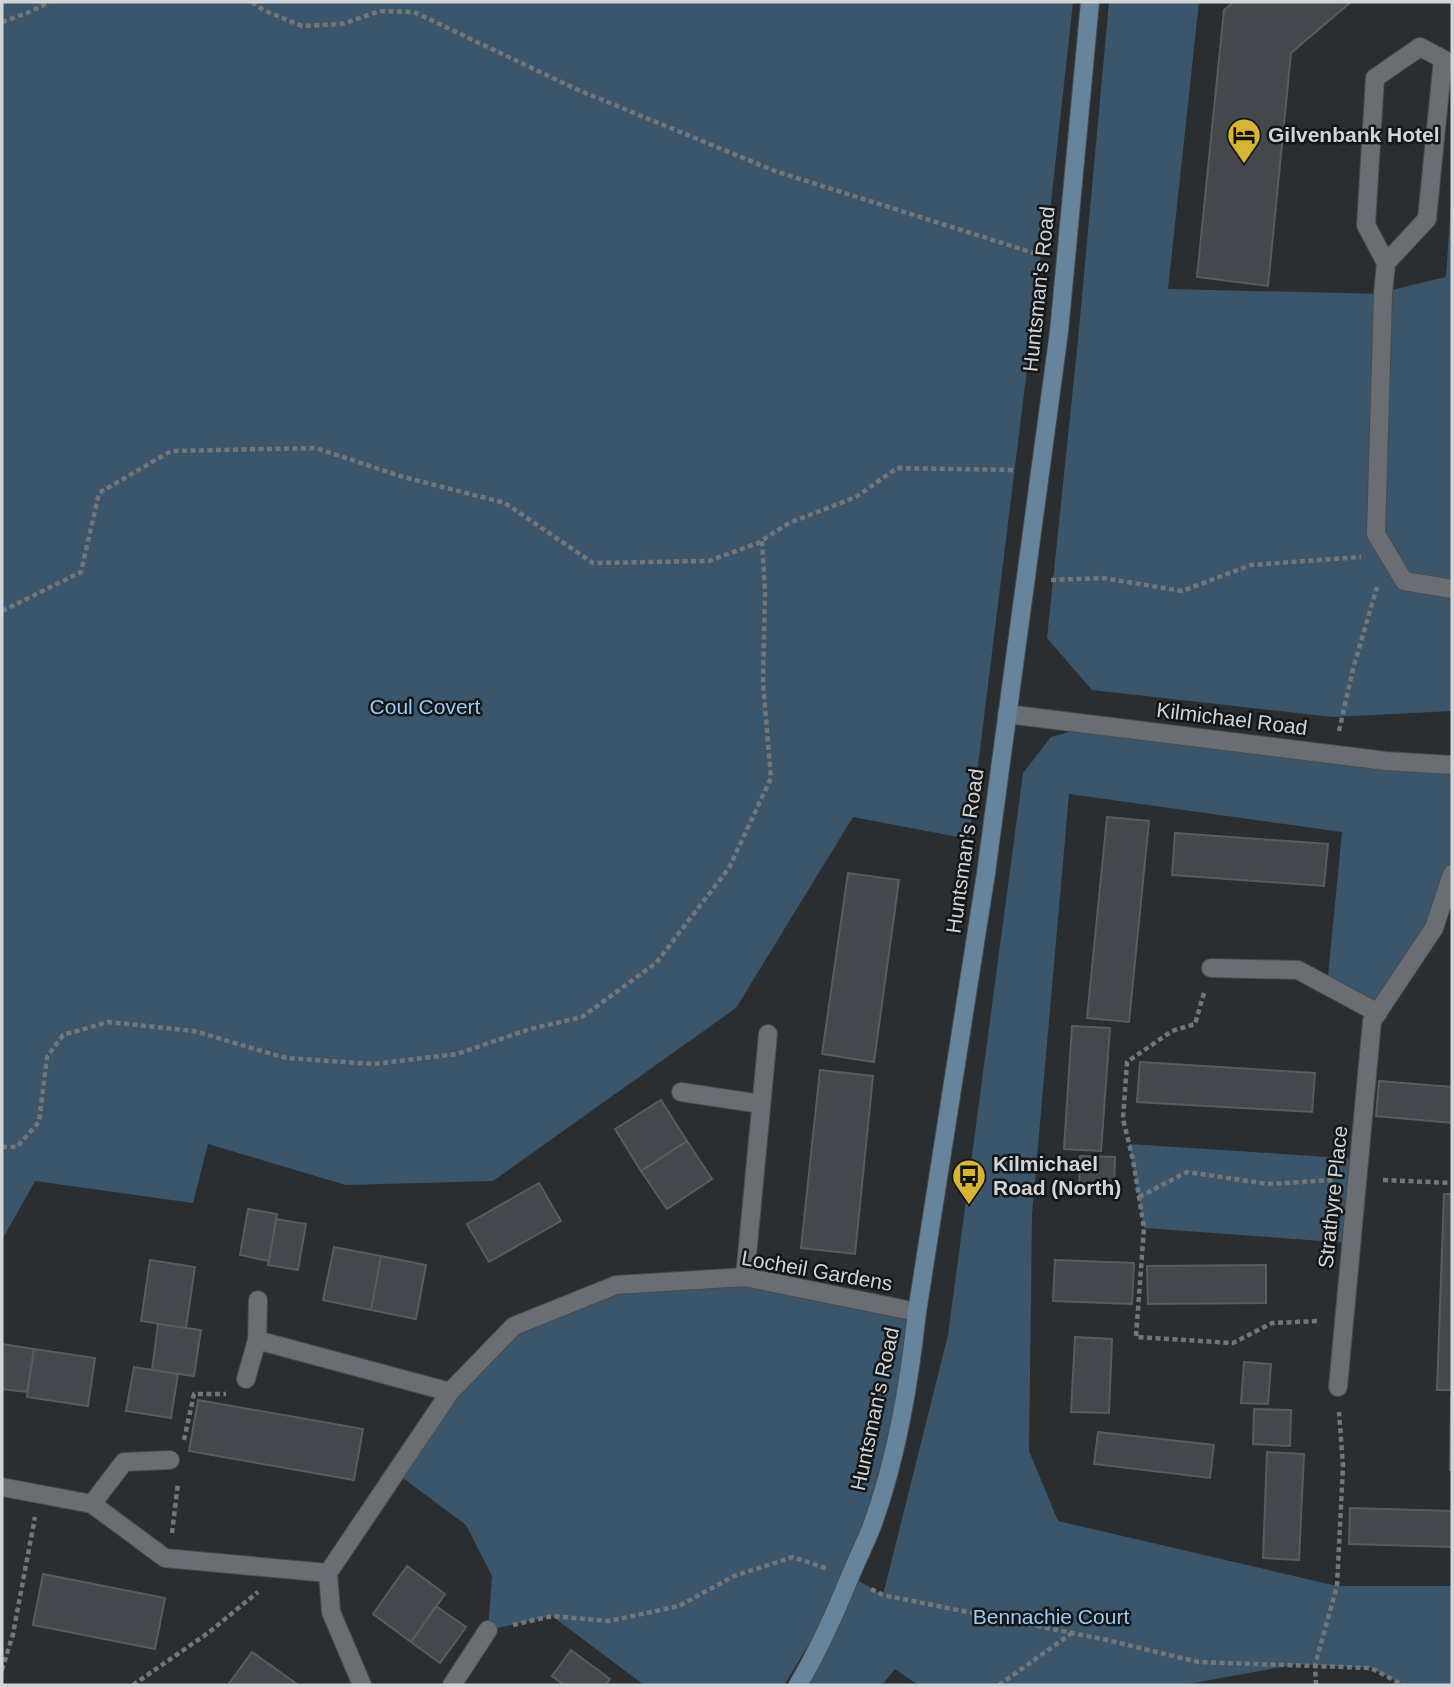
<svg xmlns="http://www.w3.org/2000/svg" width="1454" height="1687" font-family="Arial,sans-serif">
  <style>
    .green { fill: #3b566b }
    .building { fill: #44484c; stroke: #585c60; stroke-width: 2 }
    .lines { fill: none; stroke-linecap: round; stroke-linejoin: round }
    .lane-casing { stroke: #484b4e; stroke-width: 20 }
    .street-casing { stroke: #484b4e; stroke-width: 20 }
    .secondary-casing { stroke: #484b4e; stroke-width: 20 }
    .path { stroke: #737779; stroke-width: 4.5; stroke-dasharray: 5 3.5; stroke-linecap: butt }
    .lane { stroke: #6a6e72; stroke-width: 18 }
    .street { stroke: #6a6e72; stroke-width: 18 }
    .secondary { stroke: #66849c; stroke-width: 18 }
    .labels { text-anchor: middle; stroke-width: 5; stroke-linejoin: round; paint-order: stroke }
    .poi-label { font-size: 21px; font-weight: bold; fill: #d2d5d7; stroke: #141617; text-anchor: start }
    .street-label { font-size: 21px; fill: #d2d5d7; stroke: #141617 }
    .park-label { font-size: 21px; fill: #9accf6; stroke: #141617 }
  </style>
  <rect width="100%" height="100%" fill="#2a2e31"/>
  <path class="green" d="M2,2H1073L1050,212L1041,256L969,839L853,817L736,1008L493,1181L346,1185L208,1144L193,1203L35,1181L2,1240Z
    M1109,2H1199L1168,289L1383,294L1387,291L1446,277L1452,188V711L1333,717L1092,690L1047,638L1078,340Z
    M1094,725L1452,765V874L1434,928L1378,1013L1327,986L1342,832L1069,794L1032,1214L1029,1451L1058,1521L1337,1586H1452V1685H1403L1371,1668L1298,1664L1183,1685H918L895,1669L882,1685H798L847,1582L784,1685H644L552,1616L488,1630L492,1576L466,1525L396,1473L514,1326L616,1285L745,1277L917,1312L911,1366L850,1576L883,1595L948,1335L1023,773L1051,737Z
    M1129,1144L1359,1159L1351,1243L1144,1228Z"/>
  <path class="building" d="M1234,2H1351L1291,53L1268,286L1197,277L1224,10Z
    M1107,817L1149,821L1129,1022L1087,1018Z
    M1175,833L1328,844L1324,886L1172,875Z
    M848,873L899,880L874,1062L822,1054Z
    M1072,1026L1110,1028L1101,1151L1064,1149Z
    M1140,1062L1315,1073L1312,1112L1137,1102Z
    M820,1070L873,1076L855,1254L801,1248Z
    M1379,1081L1452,1087V1123L1376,1116Z
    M661,1100L687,1141L641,1171L615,1129Z
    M687,1141L712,1179L667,1209L641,1171Z
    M1080,1156L1115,1157L1114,1190L1079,1189Z
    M539,1183L561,1221L489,1262L467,1224Z
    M1444,1194H1452V1390H1437Z
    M248,1209L277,1214L269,1261L240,1255Z
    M276,1219L306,1224L298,1270L268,1265Z
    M334,1247L381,1256L371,1310L323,1300Z
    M381,1256L426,1265L416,1319L371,1310Z
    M150,1260L195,1267L186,1328L141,1321Z
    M1055,1260L1134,1263L1132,1304L1053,1301Z
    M1266,1265V1303L1148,1304L1147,1266Z
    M158,1324L201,1330L194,1376L152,1370Z
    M1075,1337L1112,1339L1109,1413L1071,1412Z
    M2,1344L34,1349L27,1392L2,1389Z
    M34,1349L95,1358L88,1406L27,1397Z
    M1244,1362L1271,1364L1268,1404L1241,1403Z
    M134,1367L178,1374L171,1418L126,1411Z
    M1451,1398H1452V1470H1450Z
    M198,1400L363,1429L354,1480L189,1451Z
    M1254,1409L1291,1410L1290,1446L1253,1444Z
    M1098,1432L1214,1445L1210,1478L1094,1464Z
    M1267,1452L1304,1454L1299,1560L1263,1558Z
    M1350,1508L1452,1511V1547L1349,1544Z
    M407,1566L445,1594L411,1642L373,1614Z
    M43,1574L165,1598L155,1649L33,1625Z
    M436,1606L466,1627L440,1663L411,1642Z
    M571,1650L610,1679L606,1685H564L552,1676Z
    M252,1652L297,1684L299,1685H228Z"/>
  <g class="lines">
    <g class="lane-casing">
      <path id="lane" d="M1383,294L1386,263L1427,219L1443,59L1420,47L1375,78L1366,225L1386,263"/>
    </g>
    <g class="street-casing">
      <path id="street" d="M1383,294L1376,534L1404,581L1452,589
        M1007,714L1386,761L1452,765
        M1211,968L1298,970L1378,1013
        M681,1092L761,1104
        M745,1277L768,1034
        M257,1340L450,1392
        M246,1379L257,1340L258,1300
        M1338,1387L1372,1021L1434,928L1452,874
        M2,1487L92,1504L165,1558L328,1573
        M92,1504L124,1462L170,1460
        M362,1685L331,1612L328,1573L450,1392L514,1326L616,1285L745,1277L917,1312
        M452,1685L488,1630"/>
    </g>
    <g class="secondary-casing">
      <path id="secondary" d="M798,1685C818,1651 834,1616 849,1579C856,1561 865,1544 872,1526C897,1457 909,1384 917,1312L986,873L1059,332L1090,2"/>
    </g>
    <path class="path" d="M252,2L263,10L302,26L342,24L380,11L414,12L576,89L775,171L1040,255
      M2,22L27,13L50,2
      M1051,580L1103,578L1182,591L1251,565L1361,557
      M2,611L81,572L99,493L171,451L316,448L400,476L505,503L593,563L709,561L758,543L789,523L856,497L897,468L1015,470
      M1339,731L1353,669L1377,587
      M1204,993L1195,1024L1172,1031L1127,1062L1123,1119L1133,1160L1144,1228L1136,1337L1233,1343L1272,1323L1319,1321
      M2,1147H17L39,1122L47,1057L63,1035L108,1022L194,1031L286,1058L374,1064L457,1054L530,1029L582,1017L656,963L729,868L771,778L763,683L765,593L762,541
      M1383,1180L1452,1183
      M1139,1197L1187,1172L1268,1184L1333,1180
      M184,1440L194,1394H226
      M172,1533L178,1483
      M871,1589L883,1595L1107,1640L1198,1662L1371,1668L1403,1685
      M513,1625L552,1616L609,1621L679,1606L734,1576L793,1557L828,1569
      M2,1670L13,1634L35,1517
      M133,1685L208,1633L258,1592
      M999,1685L1072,1633
      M1316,1685L1315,1665L1337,1586L1343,1466L1339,1412"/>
    <use href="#lane" class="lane"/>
    <use href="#street" class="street"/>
    <use href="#secondary" class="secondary"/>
  </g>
  <defs>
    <g id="hotel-pin" transform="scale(1.75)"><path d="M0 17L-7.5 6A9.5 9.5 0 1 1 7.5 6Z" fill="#d6b534" stroke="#141617"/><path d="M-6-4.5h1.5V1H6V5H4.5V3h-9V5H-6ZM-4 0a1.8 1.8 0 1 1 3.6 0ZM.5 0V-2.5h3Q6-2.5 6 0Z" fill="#111"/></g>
    <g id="bus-pin" transform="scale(1.75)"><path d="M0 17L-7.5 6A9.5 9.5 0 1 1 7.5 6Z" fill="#d6b534" stroke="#141617"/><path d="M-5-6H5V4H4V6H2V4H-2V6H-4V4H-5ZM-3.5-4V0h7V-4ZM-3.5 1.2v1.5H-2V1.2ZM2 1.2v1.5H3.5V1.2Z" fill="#111"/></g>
  </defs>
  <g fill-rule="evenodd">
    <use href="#hotel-pin" x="1244" y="135"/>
    <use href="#bus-pin" x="969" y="1176"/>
  </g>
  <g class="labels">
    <g class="poi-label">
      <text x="1268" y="142">Gilvenbank Hotel</text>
      <text x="993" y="1171">Kilmichael<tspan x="993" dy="24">Road (North)</tspan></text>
    </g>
    <g class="street-label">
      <text transform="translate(1039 289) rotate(-84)" y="7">Huntsman's Road</text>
      <text transform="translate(1232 719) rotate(7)" y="7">Kilmichael Road</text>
      <text transform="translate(965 851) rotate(-82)" y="7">Huntsman's Road</text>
      <text transform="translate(1333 1197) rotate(-84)" y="7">Strathyre Place</text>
      <text transform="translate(817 1271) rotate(10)" y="7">Locheil Gardens</text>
      <text transform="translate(875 1409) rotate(-78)" y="7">Huntsman's Road</text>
    </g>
    <g class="park-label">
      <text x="425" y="714">Coul Covert</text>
      <text x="1051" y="1624">Bennachie Court</text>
    </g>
  </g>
  <rect width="1454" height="1687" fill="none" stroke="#d2d5d7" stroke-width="7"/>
</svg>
